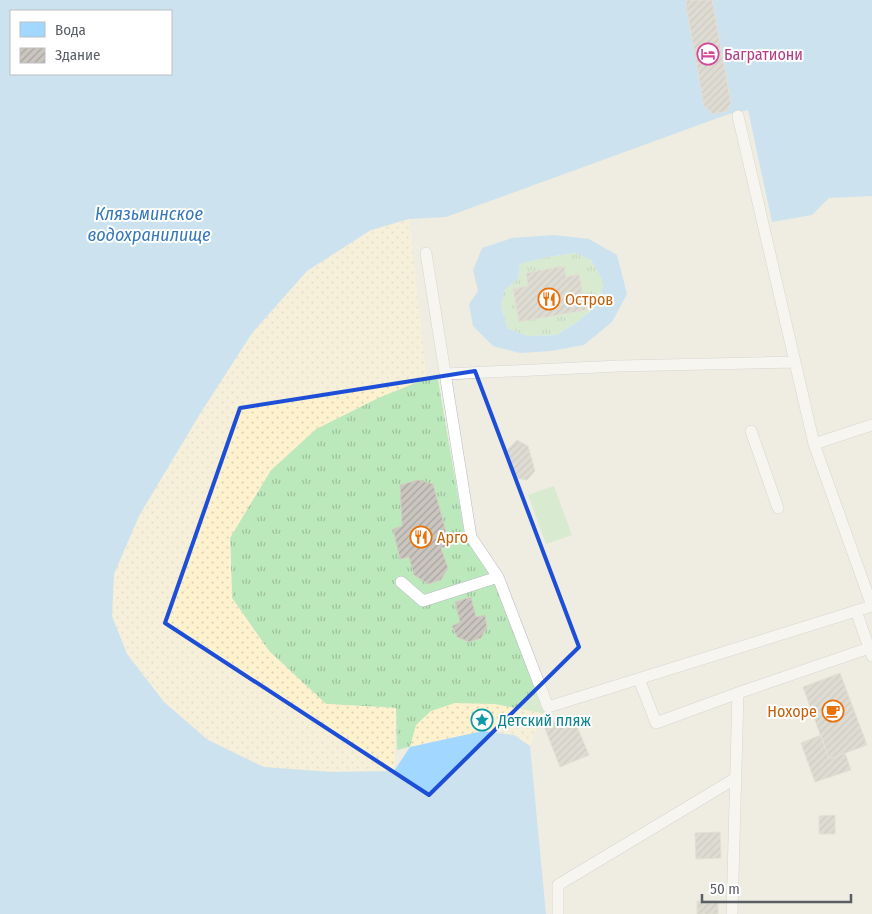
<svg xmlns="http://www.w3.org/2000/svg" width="872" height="914" font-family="'Fira Sans Condensed',sans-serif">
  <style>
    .grass { fill: url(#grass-tufts) }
    .sand { fill: url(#sand-dots) }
    .garden { fill: #bce9bc }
    .water { fill: #a2d7ff; fill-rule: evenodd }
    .building { fill: url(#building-hatch); stroke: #d4cec0 }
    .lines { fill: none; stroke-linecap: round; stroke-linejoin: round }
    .lane-casing { stroke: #b7bbc0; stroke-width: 12 }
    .lane { stroke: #fff; stroke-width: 11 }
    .marked { fill: none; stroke: #1d4ed8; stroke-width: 4; stroke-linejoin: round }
    .labels { text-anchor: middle; stroke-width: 4; stroke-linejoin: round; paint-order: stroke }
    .hotel-label { font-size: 16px; fill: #b23c85; stroke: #fff; text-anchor: start }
    .food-label { font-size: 16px; fill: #c56008; stroke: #fff; text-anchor: start }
    .culture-label { font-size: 16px; fill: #0d838f; stroke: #fff; text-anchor: start }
    .water-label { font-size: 18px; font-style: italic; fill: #3577bb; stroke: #fff }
  </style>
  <defs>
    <pattern id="grass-tufts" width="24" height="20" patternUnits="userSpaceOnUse" patternTransform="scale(1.25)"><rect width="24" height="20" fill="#bce9bc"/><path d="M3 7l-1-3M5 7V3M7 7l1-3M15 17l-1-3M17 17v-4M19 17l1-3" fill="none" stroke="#9cc09c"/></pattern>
    <pattern id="sand-dots" width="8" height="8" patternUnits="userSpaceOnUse" patternTransform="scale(1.25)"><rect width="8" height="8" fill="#fef2ce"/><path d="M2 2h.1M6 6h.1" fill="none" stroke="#dcd2b4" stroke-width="1.8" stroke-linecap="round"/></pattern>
    <pattern id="building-hatch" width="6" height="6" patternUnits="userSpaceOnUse" patternTransform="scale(1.25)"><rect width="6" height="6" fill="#cac6bf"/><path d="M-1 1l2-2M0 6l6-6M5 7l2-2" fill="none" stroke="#a7a49f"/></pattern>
  </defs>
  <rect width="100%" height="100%" fill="#efece2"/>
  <path class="grass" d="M575,253L591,260L603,281L601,301L577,322L557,335L528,336L507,328L501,306L504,291L518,278L520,264L548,257Z
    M437,374L465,537L493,580L546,714L534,735L483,728L397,750L396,708L326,704L269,651L232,598L230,537L271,470L316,429L378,398Z"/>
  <path class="sand" d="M409,219L427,378L378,398L316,429L271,470L230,538L232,598L269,651L326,704L396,708L394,771L331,772L265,767L208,740L164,702L127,654L112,616L114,574L139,516L198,417L252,333L307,271L371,230Z
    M455,703L495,704L546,714L534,735L530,746L514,735L483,731L410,747L416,725L431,711Z"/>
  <path class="garden" d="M554,486L572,535L546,544L528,495Z"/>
  <path class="water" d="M0,0H872V196L829,198L812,215L772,222L748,110L729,114L446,217L409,219L371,230L307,271L252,333L198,417L139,516L114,574L112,616L127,654L164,702L208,740L264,767L331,772L394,771L410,747L483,731L514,735L530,746L546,914H0ZM11,11H171V74H11Z
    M554,235L589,239L617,255L627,294L612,322L584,345L551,351L520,353L493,346L473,326L469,304L478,291L473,270L482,248L512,238ZM575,253L591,260L603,281L601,302L577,322L557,335L528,336L507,328L501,306L504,291L518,278L520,264L548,257Z"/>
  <path class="building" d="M687,0H712L731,103L727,111L713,114L704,106L686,5Z
    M564,266L566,277L579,274L586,310L519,322L513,289L528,286L526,273Z
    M517,440L528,446L535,471L527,480L515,478L507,450Z
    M418,480L433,484L450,546L441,548L448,568L441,580L428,584L414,575L409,557L400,559L393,529L402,526L400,485Z
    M471,597L476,617L485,615L487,627L481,638L469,642L457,637L452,626L460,622L455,602Z
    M840,673L867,745L829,759L803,687Z
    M572,715L589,755L560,767L544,726Z
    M821,735L829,759L845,753L851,770L815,782L801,743Z
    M835,815V834H819V816Z
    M720,832L721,858L696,859L695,833Z
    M697,901H718V914H697Z"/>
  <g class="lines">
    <g class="lane-casing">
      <path id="lane" d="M738,116L814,444L872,606
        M426,253L471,537L498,577L548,707L872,606
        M446,374L619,366L795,362
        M751,431L778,508
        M814,444L872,425
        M401,582L423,601L498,577
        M856,611L872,656
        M639,679L656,723L738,693
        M558,914V885L736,778
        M732,914L738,693L869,648"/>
    </g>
    <use href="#lane" class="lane"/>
  </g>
  <path d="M0 0H872V914H0ZM475,371L579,647L429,795L165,623L240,408Z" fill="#efece2" fill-opacity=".55" fill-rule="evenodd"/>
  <path class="marked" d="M475,371L579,647L429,795L165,623L240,408Z"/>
  <defs>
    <g id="hotel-ring" transform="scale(1.125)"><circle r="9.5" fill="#fff" stroke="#d1479c" stroke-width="1.5"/><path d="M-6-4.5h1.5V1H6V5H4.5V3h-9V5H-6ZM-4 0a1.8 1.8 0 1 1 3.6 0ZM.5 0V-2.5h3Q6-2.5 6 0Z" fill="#d1479c"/></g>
    <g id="restaurant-ring" transform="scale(1.125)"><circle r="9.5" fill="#fff" stroke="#e8710a" stroke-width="1.5"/><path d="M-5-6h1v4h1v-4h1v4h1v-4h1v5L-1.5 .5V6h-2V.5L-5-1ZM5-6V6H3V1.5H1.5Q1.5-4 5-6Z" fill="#e8710a"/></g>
    <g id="cafe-ring" transform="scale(1.125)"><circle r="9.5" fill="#fff" stroke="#e8710a" stroke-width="1.5"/><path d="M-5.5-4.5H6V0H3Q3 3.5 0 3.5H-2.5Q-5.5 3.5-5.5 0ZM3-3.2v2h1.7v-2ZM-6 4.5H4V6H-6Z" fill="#e8710a"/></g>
    <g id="sight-ring" transform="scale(1.125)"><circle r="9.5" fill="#fff" stroke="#0f9aa8" stroke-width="1.5"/><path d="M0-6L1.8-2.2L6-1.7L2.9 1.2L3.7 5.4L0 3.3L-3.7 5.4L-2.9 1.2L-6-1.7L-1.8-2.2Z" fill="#0f9aa8"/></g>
  </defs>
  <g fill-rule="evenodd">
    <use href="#hotel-ring" x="708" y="54"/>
    <use href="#restaurant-ring" x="549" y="299"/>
    <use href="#restaurant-ring" x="421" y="537"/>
    <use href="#cafe-ring" x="833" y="711"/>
    <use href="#sight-ring" x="482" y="720"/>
  </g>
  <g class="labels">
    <g class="hotel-label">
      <text x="724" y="60">Багратиони</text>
    </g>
    <g class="food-label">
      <text x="565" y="305">Остров</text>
      <text x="437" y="543">Арго</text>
      <text x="817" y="717" text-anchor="end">Нохоре</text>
    </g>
    <g class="culture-label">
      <text x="498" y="726">Детский пляж</text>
    </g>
    <g class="water-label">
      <text x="149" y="220">Клязьминское<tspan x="149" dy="21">водохранилище</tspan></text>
    </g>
  </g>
  <rect x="10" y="10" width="162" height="65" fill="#ffffff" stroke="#bdbfc1"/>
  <rect x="20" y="22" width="25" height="15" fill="#a2d7ff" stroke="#bdbfc1"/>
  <text x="55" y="35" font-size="15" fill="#5a5f65">Вода</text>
  <rect x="20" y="48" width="25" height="15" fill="url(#building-hatch)" stroke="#bdbfc1"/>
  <text x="55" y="60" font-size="15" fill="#5a5f65">Здание</text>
  <path d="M702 894v8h149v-8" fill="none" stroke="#5a5f65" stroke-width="2.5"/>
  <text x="710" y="894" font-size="15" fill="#5a5f65" stroke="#ffffff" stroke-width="4" paint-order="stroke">50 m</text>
</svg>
